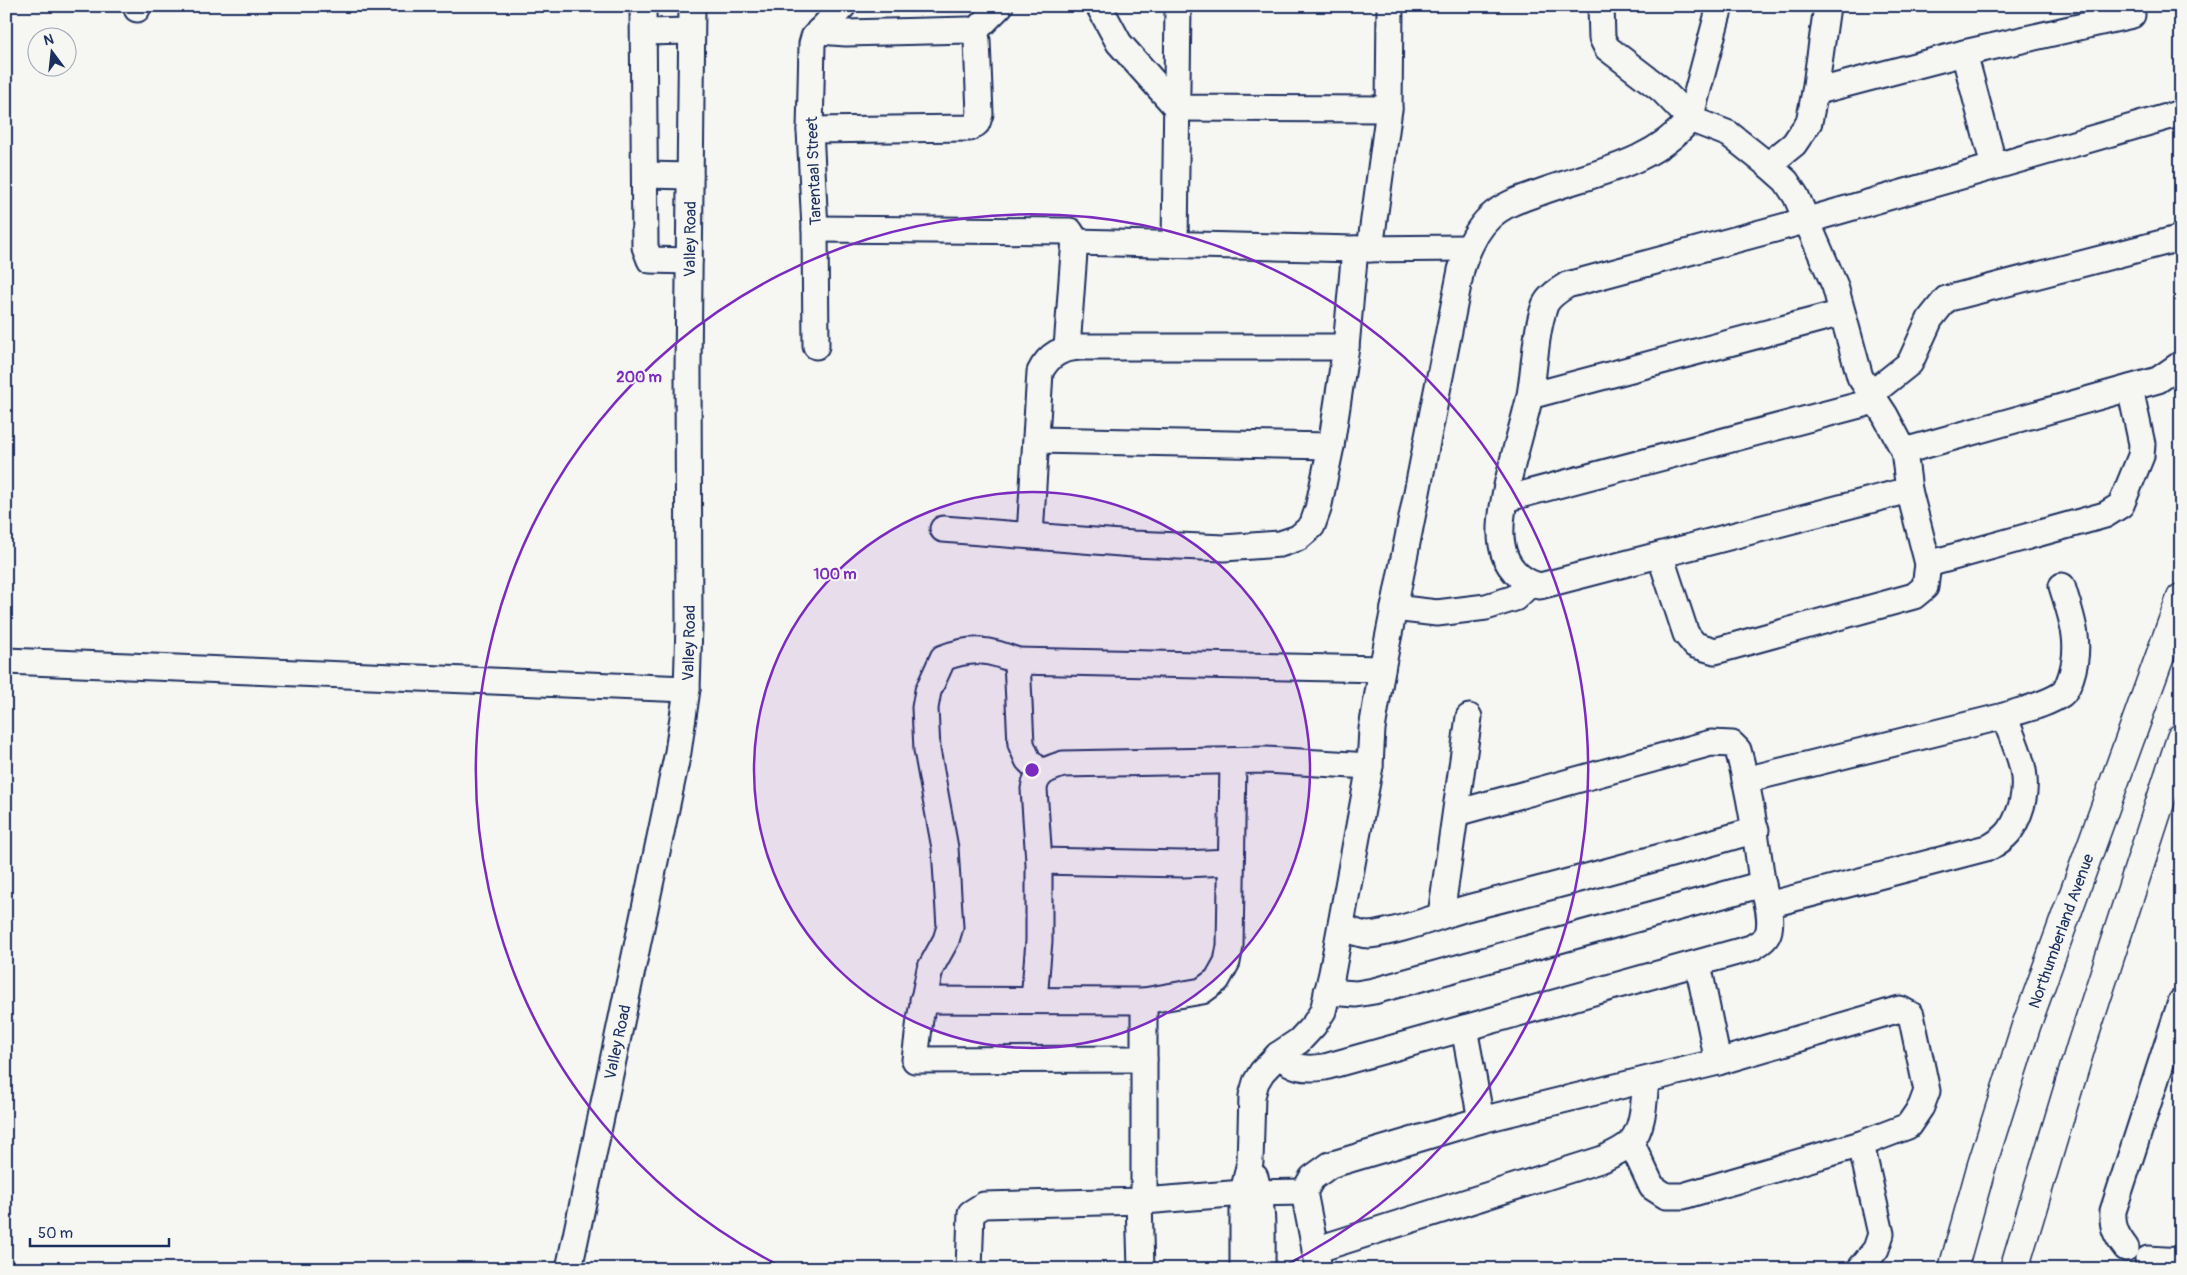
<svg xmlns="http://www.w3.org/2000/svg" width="2187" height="1275" font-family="Pangolin,sans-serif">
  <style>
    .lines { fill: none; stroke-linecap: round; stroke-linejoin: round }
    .minor-casing { stroke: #1b2f5e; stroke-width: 29 }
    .major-casing { stroke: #1b2f5e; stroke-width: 31 }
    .minor { stroke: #f6f6f2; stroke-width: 25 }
    .major { stroke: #f6f6f2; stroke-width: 28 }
    .ring { fill: none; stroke: #7b2cbf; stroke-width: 2.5 }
    .labels { text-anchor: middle; stroke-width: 4; stroke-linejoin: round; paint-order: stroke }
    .street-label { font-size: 16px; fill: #1b2f5e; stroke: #f6f6f2 }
    .centre { fill: #7b2cbf; stroke: #f6f6f2; stroke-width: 2.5 }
    .ring-label { font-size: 15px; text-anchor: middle; font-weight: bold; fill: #7b2cbf; stroke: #f6f6f2; stroke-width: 4; stroke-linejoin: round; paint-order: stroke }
  </style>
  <rect width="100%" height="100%" fill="#f6f6f2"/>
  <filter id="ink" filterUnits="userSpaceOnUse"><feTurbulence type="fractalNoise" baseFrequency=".02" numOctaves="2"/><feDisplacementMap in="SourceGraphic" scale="10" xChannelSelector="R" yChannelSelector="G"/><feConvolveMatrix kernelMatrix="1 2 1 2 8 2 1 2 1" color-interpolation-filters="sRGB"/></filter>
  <g filter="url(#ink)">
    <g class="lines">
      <g class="minor-casing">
        <g id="minor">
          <path d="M643,6L645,247L650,260L689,261"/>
          <path d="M1099,6L1119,43L1177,108L1389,109"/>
          <path d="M1601,6L1602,38L1607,48L1662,90L1690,119L1729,134L1768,165L1786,181L1796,196L1835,286L1860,377L1885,415L1904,451L1909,490L1928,564L1925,587L1914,596L1715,651L1695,645L1686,634L1660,555"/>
          <path d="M137,9L138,6"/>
          <path d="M644,32L691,31"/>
          <path d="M974,32L1000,6"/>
          <path d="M1964,53L1994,166"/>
          <path d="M1815,92L1827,6"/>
          <path d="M810,130L970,128L977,123L980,114L977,40L974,32L968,30L846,33L819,31"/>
          <path d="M1768,165L1794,144L1809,122L1815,92L1964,53L2132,15"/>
          <path d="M645,175L690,176"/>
          <path d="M815,229L1070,231L1075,239L1067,348"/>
          <path d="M1074,242L1355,249L1467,248"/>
          <path d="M1175,245L1178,6"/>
          <path d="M1370,249L1389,109L1390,6"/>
          <path d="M816,346L815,229L810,130L812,44L814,37L843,6"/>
          <path d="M1871,394L1910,363L1930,319L1946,299L2177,239L2181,242"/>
          <path d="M1530,396L1842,313"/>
          <path d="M1037,440L1331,446"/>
          <path d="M1904,451L2158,380L2181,364"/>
          <path d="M1909,490L1540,586C1520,582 1505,565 1502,545C1495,509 1522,434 1530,395C1535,366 1535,333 1545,305C1549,296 1559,290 1567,285L1808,220L2181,113"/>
          <path d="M1505,499L1875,401"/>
          <path d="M943,529L1133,544L1224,548L1280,544L1298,538L1312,526L1318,509L1331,446L1346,347L1355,249"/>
          <path d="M1030,535L1040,372C1049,354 1062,348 1081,347H1346"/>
          <path d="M1928,564L2105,515L2121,505L2141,456L2142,444L2130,388"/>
          <path d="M1394,608L1437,613L1486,607L1515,598L1530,584"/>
          <path d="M6,661L687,689"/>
          <path d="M1017,661L1382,669"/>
          <path d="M1041,773L1028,760L1021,744L1017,661C988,649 972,647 943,658L928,691L925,708L927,750L945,848L950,927L946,940L930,969L920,1019L915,1060L1144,1059"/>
          <path d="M1745,780L2004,716C2022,710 2046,705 2062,694C2067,690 2069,682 2071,677C2082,643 2072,619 2062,586"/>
          <path d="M1039,861L1183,864L1230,862"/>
          <path d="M1768,905L1990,847C2007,837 2012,831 2019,813C2033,777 2017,750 2004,716"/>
          <path d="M1441,915L1469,717"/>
          <path d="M1341,926C1350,930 1359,935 1369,935C1399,932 1441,915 1471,907C1567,883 1662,857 1756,830"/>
          <path d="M1698,964L1718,1062"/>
          <path d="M1327,992L1356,994L1374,991L1763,884"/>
          <path d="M923,1000L1144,1001L1202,991L1217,980L1227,962L1230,946L1233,761"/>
          <path d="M1034,1000L1039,941V861L1034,789C1036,772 1048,769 1063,764L1266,760L1370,766"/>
          <path d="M1464,1028L1481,1120"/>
          <path d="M1278,1055C1295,1068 1303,1070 1325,1067L1751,948C1759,943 1767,940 1769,930C1772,913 1765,897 1762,881C1756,837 1750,793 1738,750L1732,744L1711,743L1456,813"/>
          <path d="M1255,1177C1264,1207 1262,1238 1262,1269"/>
          <path d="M1139,1201L1141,1269"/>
          <path d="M1144,1201V1001"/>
          <path d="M2126,1248C2116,1235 2112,1227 2113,1211L2181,1002"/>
          <path d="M1315,1250L1603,1159C1612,1154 1624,1150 1631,1142C1644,1127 1644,1099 1646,1080"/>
          <path d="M2148,1259L2181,1261"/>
          <path id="s1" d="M569,1269L678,752L687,689L689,625L688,370L692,6"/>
          <path d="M969,1269L971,1213L984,1205L1144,1201L1243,1193L1304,1192"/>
          <path d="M1243,1269V1193L1250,1162L1252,1096L1256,1082L1262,1072L1278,1055L1299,1041L1314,1025L1323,1011L1332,973L1370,766L1372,729L1382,669L1461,270C1467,250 1475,231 1490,217C1504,204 1521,199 1538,193C1592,173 1652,165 1690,119L1720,6"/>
          <path d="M1319,1269L1304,1192L1312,1178L1330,1165L1481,1120L1718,1062L1900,1009L1911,1015L1927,1091L1921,1107L1908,1126L1861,1144L1683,1196H1666L1652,1187L1631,1142"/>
          <path d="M1860,1269L1876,1249L1881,1234L1861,1144"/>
        </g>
      </g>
      <g class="major-casing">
        <g id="major">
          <path id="s2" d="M1953,1269L1981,1168L2026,1026L2181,598"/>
          <path d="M2014,1269L2081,1046L2181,738"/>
        </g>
      </g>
      <use href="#minor" class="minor"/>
      <use href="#major" class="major"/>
    </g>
  </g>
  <circle cx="1032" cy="770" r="278" fill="#7b2cbf" fill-opacity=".12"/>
  <g class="ring">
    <circle cx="1032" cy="770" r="278"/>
    <path d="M784 1268A556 556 0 1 1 1280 1268"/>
  </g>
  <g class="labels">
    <g class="street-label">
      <text transform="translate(813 171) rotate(-92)" y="6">Tarentaal Street</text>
      <text dy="6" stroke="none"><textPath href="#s1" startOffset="1042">Valley Road</textPath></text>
      <text dy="6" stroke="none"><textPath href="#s1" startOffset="638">Valley Road</textPath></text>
      <text dy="6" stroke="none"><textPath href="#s2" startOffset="355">Northumberland Avenue</textPath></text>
      <text dy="6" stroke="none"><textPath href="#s1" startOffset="232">Valley Road</textPath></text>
    </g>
  </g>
  <circle cx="1032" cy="770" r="8" class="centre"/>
  <g class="ring-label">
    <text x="639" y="382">200 m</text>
    <text x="835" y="579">100 m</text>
  </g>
  <rect width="2187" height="1275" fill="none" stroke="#f6f6f2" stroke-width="25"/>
  <rect x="12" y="12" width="2162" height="1250" fill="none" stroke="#1b2f5e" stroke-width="2" filter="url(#ink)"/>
  <g transform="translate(52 52) rotate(345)"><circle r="24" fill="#f6f6f2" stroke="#9ea6b7"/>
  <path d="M0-4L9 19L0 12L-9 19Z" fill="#1b2f5e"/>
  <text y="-8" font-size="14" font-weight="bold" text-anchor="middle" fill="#1b2f5e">N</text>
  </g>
  <path d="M30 1238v8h139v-8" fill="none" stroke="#1b2f5e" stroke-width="2.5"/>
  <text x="38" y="1238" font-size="15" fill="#1b2f5e" stroke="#f6f6f2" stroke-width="4" paint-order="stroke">50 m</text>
</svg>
